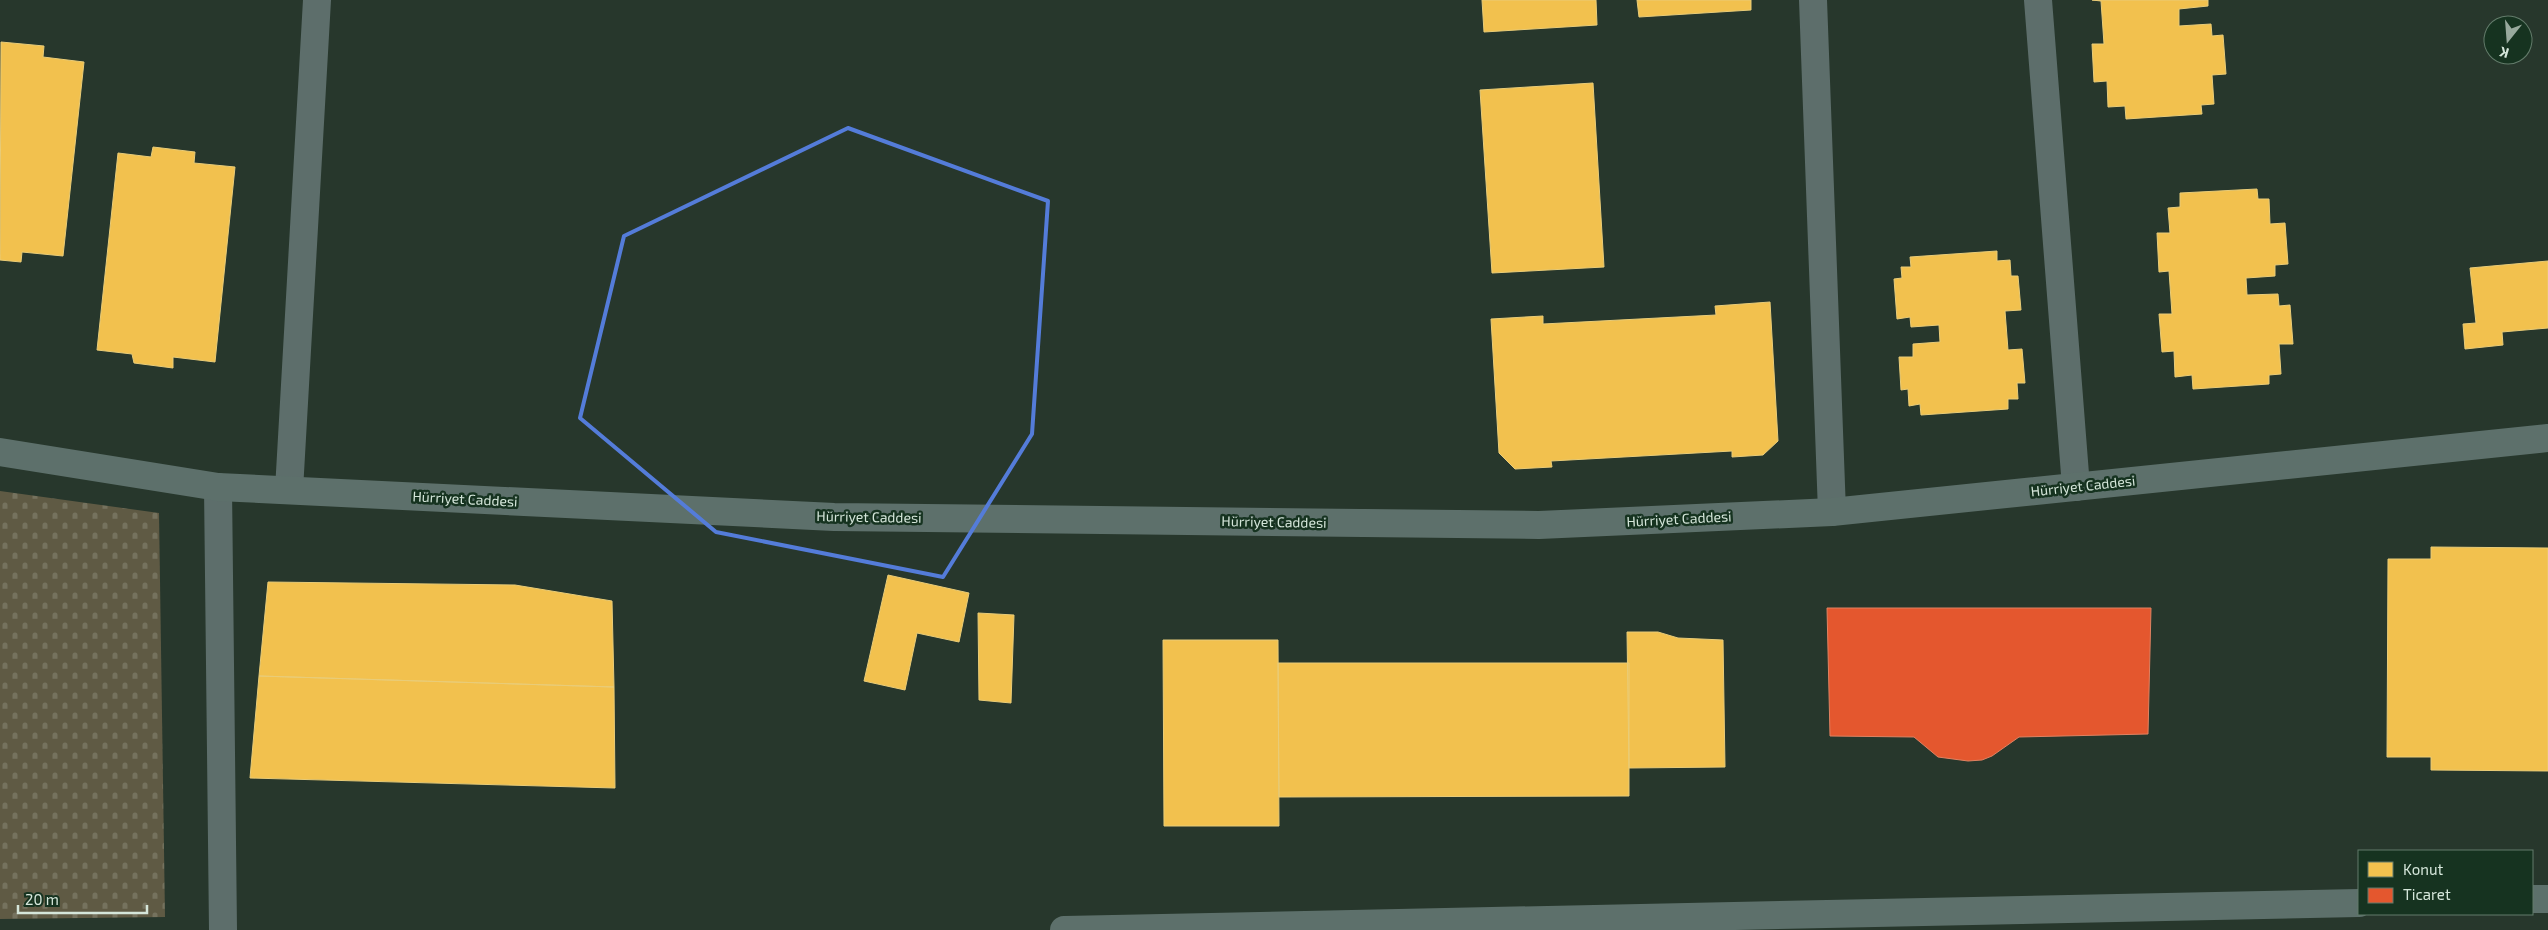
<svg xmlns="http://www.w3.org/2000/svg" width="2548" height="930" font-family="'Exo 2',sans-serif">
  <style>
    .cemetery { fill: url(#cemetery-stones) }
    .homes { fill: #f2c14e; stroke: #e9cc78 }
    .shops { fill: #e4572e; stroke: #e08262 }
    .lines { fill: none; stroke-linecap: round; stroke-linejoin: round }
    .minor { stroke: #5d6e6b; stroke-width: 28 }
    .secondary { stroke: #5d706b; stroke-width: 28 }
    .marked { fill: none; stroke: #547cd9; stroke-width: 4; stroke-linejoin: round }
    .labels { text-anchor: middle; stroke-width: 5; stroke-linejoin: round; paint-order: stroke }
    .street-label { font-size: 14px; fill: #d5e6da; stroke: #163320 }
  </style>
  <defs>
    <pattern id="cemetery-stones" width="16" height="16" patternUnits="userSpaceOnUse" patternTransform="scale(1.25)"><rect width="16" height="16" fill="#5f5a44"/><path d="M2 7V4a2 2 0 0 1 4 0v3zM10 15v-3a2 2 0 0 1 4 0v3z" fill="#75725e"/></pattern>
  </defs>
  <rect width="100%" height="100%" fill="#27372c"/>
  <path class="cemetery" d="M0,491L159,513L165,917L0,919Z"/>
  <path class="homes" d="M1482,0H1596L1597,25L1484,32Z
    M1637,0H1751V10L1639,17Z
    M2092,0H2208V6L2179,9V26L2211,24L2212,36L2223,35L2226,74L2212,75L2214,104L2201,105L2202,114L2126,119L2125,106L2108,107L2107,81L2094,82L2092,44H2104L2101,1Z
    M1,42L44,46L43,57L84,62L63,256L22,252L21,262L0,260Z
    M1593,83L1604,267L1492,273L1480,90Z
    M153,147L195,152L194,163L235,167L215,362L173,357V368L134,363L132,354L97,350L118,153L151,157Z
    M2257,189L2258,199H2269L2270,224L2285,223L2288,264L2275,265V276L2246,278L2247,295L2278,294L2279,306L2290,305L2293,344H2279L2281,374L2269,375V384L2193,389L2192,375L2175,377L2174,351L2162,352L2159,314H2172L2169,271L2159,272L2157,233H2170L2168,208L2180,207V193Z
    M1997,251V261L2010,260L2011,276H2018L2021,310L2005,311L2008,350L2022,349L2025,383H2017L2018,399H2008V409L1921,415L1920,404L1909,406L1908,389L1901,390L1899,357H1913V344L1940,342L1939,325L1911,327L1910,317L1897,319L1894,279L1902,278L1901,267H1911L1910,257Z
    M2548,261V328L2502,332L2503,345L2465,349L2463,324L2476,323L2470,268Z
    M1770,302L1778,441L1763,455L1732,457V451L1551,461L1552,467L1515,469L1499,453L1491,319L1543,316V324L1716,315L1715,306Z
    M2431,547L2548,548V771L2431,770V757H2387L2388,559H2431Z
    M888,575L969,593L959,642L917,633L905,690L864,681Z
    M268,582L515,585L612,601L614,687L259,676Z
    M978,613L1014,615L1011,703L979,700Z
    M1627,632H1658L1678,638L1723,640L1725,767L1629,768Z
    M1163,640H1278L1279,826H1164Z
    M1278,663H1629V796L1279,797Z
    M259,676L614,687L615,788L250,778Z"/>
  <path class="shops" d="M1827,608H2151L2148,734L2019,737L1992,756L1982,760L1968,761L1938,757L1914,737L1830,736Z"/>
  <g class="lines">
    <path class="minor" d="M1813,0L1832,512
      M2038,0L2076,487
      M218,487L223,930
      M289,490L317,0"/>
    <path class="secondary" d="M0,452L218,487L834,517L1539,525L1832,512L2548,438
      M2532,899H2548
      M1064,930L2359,903"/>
  </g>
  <path class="marked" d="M848,128L1048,201L1032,434L943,577L716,532L580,418L624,236Z"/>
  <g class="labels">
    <g class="street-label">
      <text transform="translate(2083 486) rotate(-6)" y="5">Hürriyet Caddesi</text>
      <text transform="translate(465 499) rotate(3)" y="5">Hürriyet Caddesi</text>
      <text transform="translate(869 517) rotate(1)" y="5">Hürriyet Caddesi</text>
      <text transform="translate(1679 519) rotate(-3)" y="5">Hürriyet Caddesi</text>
      <text transform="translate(1274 522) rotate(1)" y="5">Hürriyet Caddesi</text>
    </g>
  </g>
  <rect x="2358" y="850" width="175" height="65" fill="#163320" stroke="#627b6a"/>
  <rect x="2368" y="862" width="25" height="15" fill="#f2c14e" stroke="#627b6a"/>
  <text x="2403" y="875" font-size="15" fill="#d5e6da">Konut</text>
  <rect x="2368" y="888" width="25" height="15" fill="#e4572e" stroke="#627b6a"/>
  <text x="2403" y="900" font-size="15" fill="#d5e6da">Ticaret</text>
  <g transform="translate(2508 40) rotate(197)"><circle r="24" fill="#163320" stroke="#627b6a"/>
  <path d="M0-4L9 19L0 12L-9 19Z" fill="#98a99d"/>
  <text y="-8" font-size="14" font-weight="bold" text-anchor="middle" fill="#d5e6da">K</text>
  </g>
  <path d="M18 905v8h129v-8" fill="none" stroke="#d5e6da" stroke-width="2.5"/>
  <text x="25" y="905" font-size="15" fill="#d5e6da" stroke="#163320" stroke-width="4" paint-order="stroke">20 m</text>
</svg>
